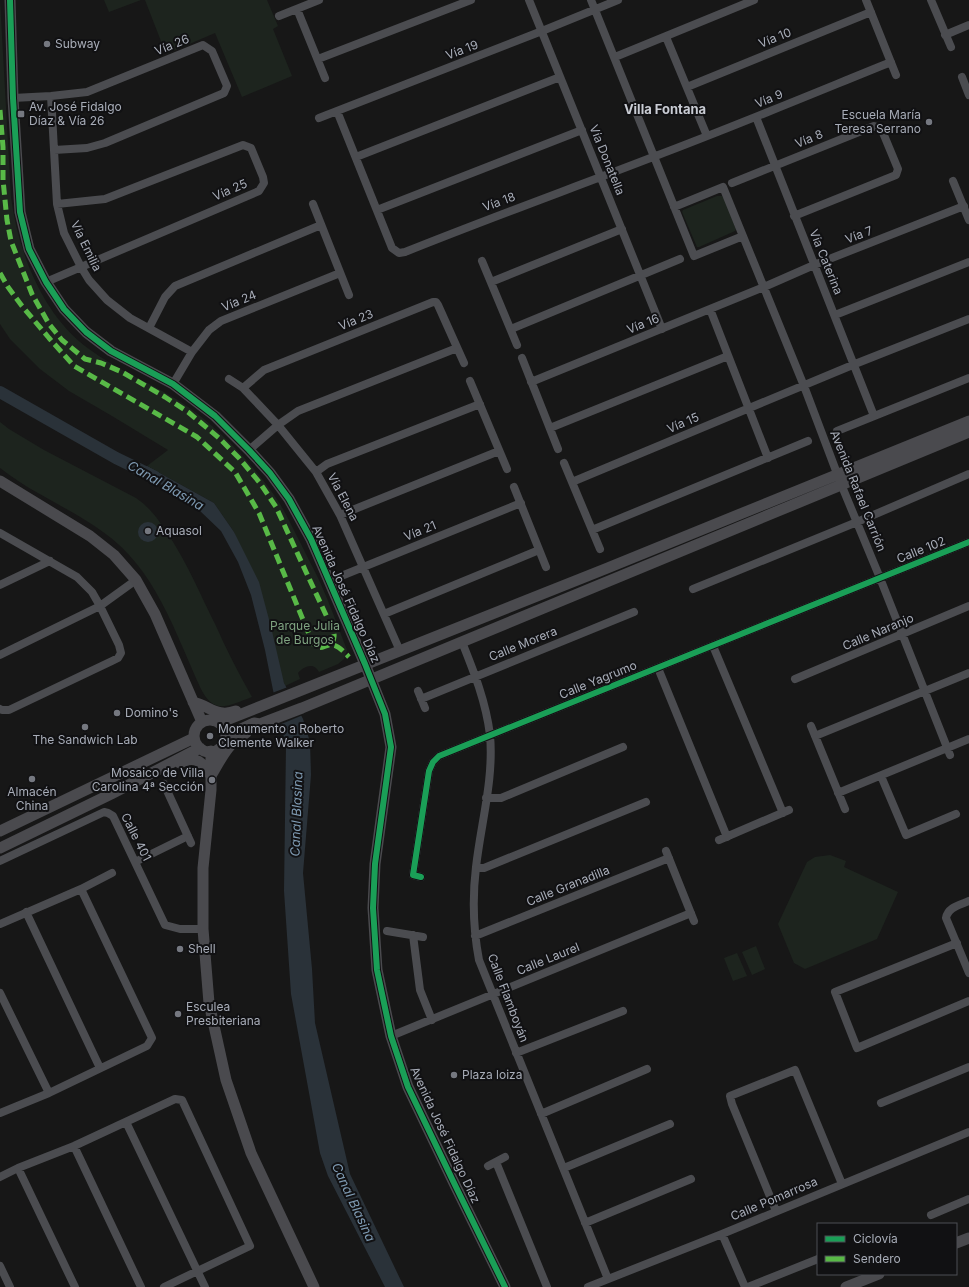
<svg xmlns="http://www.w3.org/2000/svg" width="969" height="1287" font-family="Inter,sans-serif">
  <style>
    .green { fill: #1d241e }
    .water { fill: #2a3239 }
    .pier { fill: #171717 }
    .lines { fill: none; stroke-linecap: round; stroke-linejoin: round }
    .river { stroke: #2a3239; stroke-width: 12 }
    .street { stroke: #4b4c50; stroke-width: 8 }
    .secondary { stroke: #4a4a4e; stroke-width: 11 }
    .quiet { stroke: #58b947; stroke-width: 5; stroke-dasharray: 10 5; stroke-linecap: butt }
    .cycleway-casing { stroke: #111113; stroke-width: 8 }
    .cycleway { stroke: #1a9f57; stroke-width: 6 }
    .poi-dot { fill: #757880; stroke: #111113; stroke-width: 1.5 }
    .labels { text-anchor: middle; stroke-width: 4; stroke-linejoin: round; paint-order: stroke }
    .street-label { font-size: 12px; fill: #a8adb8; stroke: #111113 }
    .poi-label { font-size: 12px; fill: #a8adb8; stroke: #111113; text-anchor: start }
    .park-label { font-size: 12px; fill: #7fa381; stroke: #111113 }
    .neighbourhood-label { font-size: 13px; font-weight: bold; fill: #c9ccd4; stroke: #111113 }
    .water-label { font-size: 13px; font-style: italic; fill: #7f9bb3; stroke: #111113 }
  </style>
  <rect width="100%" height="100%" fill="#171717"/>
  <path class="green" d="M0,0L11,197C18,252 43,316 89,349C116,369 148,382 176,399C196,411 214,427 230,443C248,461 266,482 280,504C288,517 294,531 301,544C307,557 314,569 320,582C330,604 338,627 347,650L344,659L338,664L319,672C314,662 304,666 298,673L300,679L285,686L234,532L214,503L147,466L168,450L112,416L69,391L40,369L10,339L0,324Z
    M104,0H141L109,12Z
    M145,0H267L278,26L273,29L292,76L242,97L215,33L166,54Z
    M717,196H722L724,198L736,229L735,231L699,247H697L682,212L683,210Z
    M0,422L9,429L44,450L136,498C152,509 159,521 170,537C188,565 201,596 216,626C227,651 239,674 252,697C227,706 214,716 200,687C175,632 155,568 103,532C83,517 60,506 38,493C25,486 12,477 0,468Z
    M830,855L846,861L844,867L898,892L877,939L805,969L794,963L778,924L807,862L815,857Z
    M756,946L765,969L752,975L742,952Z
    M737,953L747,976L733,981L724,958Z"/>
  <path class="water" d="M147,466L214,503L234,532L259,582L271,627L284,683L303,719L310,742L311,775L303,873L312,969L315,1023L350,1174L404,1287H385L328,1176L320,1153L291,994L284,891L286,746L273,690L265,650L251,595L238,562L221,531L199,510L170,489L136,472Z
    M138 532a10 10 0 1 1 20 0a10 10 0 1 1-20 0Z"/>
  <path class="pier" d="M288,687L303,715L279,725L272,693Z"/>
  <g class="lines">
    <path class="river" d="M0,392L116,458L155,477"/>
    <path class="street" d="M529,0L662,329
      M591,0L694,256L743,236
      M866,0L896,75
      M931,0L951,47
      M297,9L325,78
      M279,16L319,0
      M945,35L969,25
      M666,37L707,136
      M615,57L754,0
      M318,59L471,0
      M962,77L969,95
      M687,87L871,12
      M51,96L57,204L64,233L81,267L89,280L107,300L130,318L192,352
      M13,98L51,96L87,92L203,45L212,51L227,86L224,93L105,143L87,148L54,150
      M337,111L392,248L399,253L405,252C487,219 570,189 653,157C733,127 812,94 891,62
      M756,117L874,416
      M319,118L542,31L618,0
      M356,157L560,77
      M953,181L969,220
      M732,183L874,126L881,128L898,169L896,175L794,216
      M313,204L349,295
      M674,207L723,187L804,386L841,484L880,578L950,755
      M377,210L582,130
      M482,261L517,345
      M46,282L259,191L264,183L263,177L251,148L243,145L105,199L57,204
      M491,282L622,229
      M710,309L768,458
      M835,315L969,262
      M149,328L165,297L175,286L321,225
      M511,329L680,259
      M522,358L558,449
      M229,379L243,388L278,425L316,472L340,515L400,651
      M470,381L507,469
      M531,382L764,287L814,265L964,206
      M173,384L192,352L209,330L221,321L340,273
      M243,388L264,370L433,302H436L438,305L464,363
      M550,428L728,356
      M837,431L969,378
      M249,450L278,425L298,411L457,348
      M564,463L600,549
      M316,472L327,464L480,404
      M572,482L855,364L969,319
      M514,487L546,567
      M340,515L499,451
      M592,530L808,441
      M0,533L77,577L92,592L100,606L119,645L121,653L118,658L112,661L9,710H2L0,709
      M329,581L521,503
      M0,585L50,561
      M693,589L857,522L969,474
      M384,614L539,550
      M462,642C474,672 486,702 490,735C494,779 481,823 476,867C472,900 473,928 479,960L608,1279
      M713,646L783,813
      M0,655L100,606L136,580
      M658,668L727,837
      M795,679L969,606
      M418,691L425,708
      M421,699L634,612
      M811,726L845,809
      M815,736L969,673
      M881,776L906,835L956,814
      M164,784L191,843
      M838,793L969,739
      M486,798H501L623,747
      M719,840L789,810
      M666,851L694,921
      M0,861L104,812L108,813L113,816L165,925L180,929H203
      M135,862L188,836
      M476,868H484L646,802
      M421,877L413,875L429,771L433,762L439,756L969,542
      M969,901C960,905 948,907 946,918L969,973
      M26,912L100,1068
      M0,924L81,889L112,873
      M387,931L423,937
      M413,935L420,990L432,1020
      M475,936L669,858
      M957,943L835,992L857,1048L969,1001
      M0,993L49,1093
      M391,1036L691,913
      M516,1053L623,1011
      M881,1103L969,1067
      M0,1113L49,1093L147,1046L152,1038L81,889
      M541,1114L647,1069
      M126,1122L205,1287
      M74,1146L141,1287
      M496,1162L547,1287
      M488,1166L505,1157
      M18,1168L75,1287
      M564,1168L670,1124
      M0,1177L18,1168L74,1146L175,1099L182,1100L250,1246L164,1287
      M776,1211L732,1104L730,1096L795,1070L842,1184
      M931,1215L969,1199
      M585,1223L691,1179
      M722,1234L745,1287
      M0,1266L10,1287
      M588,1287L722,1234L969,1132
      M748,1287L818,1259"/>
    <path class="secondary" d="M10,0L13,98L20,212L29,249L46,282L64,309L86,332L111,351L173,384L215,416L249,450L270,473L289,499L311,539L365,664L385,714L391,747L375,864L373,908L377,970L391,1036L408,1087L455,1185L505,1287
      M0,481L90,536L114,555L136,580L155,614L202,722
      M193,702C210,706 217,718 236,711
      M194 736a16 16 0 1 1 32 0a16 16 0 1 1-32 0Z
      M219,723L605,569L969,421
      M226,736L254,723L260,724L302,708L969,432
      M211,751V790L203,868V929L209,1003L226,1080L251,1153L314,1287
      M180,763C196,754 203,763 211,776
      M212,774C222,757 229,742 246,733
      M0,831L194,738
      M0,848L111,794L200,748
      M956,1243L969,1238
      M846,1287L879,1274"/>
    <path class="quiet" d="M0,110L3,147V180L7,220L11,241L32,294L49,324L62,340L85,359L101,363L122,372L165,397L188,412L219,438L239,458L260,483L276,507L332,628C335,635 335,638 331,645
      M0,273L8,287L22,306L49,338L74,366L197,437L235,472L259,513L313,644C323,652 323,644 332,645C338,645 345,653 349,657"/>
    <g class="cycleway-casing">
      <path id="cycleway" d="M10,0L13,98L20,212L29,249L46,282L64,309L86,332L111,351L173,384L215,416L249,450L270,473L289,499L311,539L365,664L385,714L391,747L375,864L373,908L377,970L391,1036L408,1087L455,1185L505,1287
        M421,877L413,875L429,771L433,762L439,756L969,542"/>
    </g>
    <use href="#cycleway" class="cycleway"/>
  </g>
  <g class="poi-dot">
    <circle cx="47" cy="44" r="4"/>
    <rect x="17" y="110" width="8" height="8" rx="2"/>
    <circle cx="929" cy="122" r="4"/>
    <circle cx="148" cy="531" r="4"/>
    <circle cx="117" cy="713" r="4"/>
    <circle cx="85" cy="727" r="4"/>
    <circle cx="210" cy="736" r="4"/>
    <circle cx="32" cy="779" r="4"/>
    <circle cx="212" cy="780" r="4"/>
    <circle cx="180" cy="949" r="4"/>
    <circle cx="178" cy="1014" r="4"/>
    <circle cx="454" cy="1075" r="4"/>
  </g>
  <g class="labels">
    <g class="street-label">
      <text transform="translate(775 38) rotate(-22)" y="4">Vía 10</text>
      <text transform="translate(172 45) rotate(-22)" y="4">Vía 26</text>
      <text transform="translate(462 50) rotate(-21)" y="4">Vía 19</text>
      <text transform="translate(769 99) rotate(-22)" y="4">Vía 9</text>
      <text transform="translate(809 139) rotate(-22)" y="4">Vía 8</text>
      <text transform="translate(607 160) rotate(68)" y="4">Vía Donatella</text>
      <text transform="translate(230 190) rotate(-23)" y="4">Vía 25</text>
      <text transform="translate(499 202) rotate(-20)" y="4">Vía 18</text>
      <text transform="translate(859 235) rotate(-21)" y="4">Vía 7</text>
      <text transform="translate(86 246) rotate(64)" y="4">Vía Emilia</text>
      <text transform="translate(826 262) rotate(68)" y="4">Vía Caterina</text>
      <text transform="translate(239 301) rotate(-22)" y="4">Vía 24</text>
      <text transform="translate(356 320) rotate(-22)" y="4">Vía 23</text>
      <text transform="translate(643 324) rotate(-22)" y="4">Vía 16</text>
      <text transform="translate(683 423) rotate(-23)" y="4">Vía 15</text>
      <text transform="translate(858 491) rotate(68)" y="4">Avenida Rafael Carrión</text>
      <text transform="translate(343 497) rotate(62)" y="4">Vía Elena</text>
      <text transform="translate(420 531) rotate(-22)" y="4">Vía 21</text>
      <text transform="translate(921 550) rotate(-22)" y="4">Calle 102</text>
      <text transform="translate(346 594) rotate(66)" y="4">Avenida José Fidalgo Díaz</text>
      <text transform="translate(878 632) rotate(-23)" y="4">Calle Naranjo</text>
      <text transform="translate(523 644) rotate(-22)" y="4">Calle Morera</text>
      <text transform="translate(598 680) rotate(-22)" y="4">Calle Yagrumo</text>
      <text transform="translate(136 837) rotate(63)" y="4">Calle 401</text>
      <text transform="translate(568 886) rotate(-22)" y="4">Calle Granadilla</text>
      <text transform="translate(548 959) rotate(-22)" y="4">Calle Laurel</text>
      <text transform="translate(508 998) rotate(69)" y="4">Calle Flamboyán</text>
      <text transform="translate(445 1135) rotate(65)" y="4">Avenida José Fidalgo Díaz</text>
      <text transform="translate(774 1199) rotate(-23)" y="4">Calle Pomarrosa</text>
    </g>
    <g class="poi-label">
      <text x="55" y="48">Subway</text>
      <text x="29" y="111">Av. José Fidalgo<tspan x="29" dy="14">Díaz &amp; Vía 26</tspan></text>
      <text x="921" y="119" text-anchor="end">Escuela María<tspan x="921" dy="14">Teresa Serrano</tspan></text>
      <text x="156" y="535">Aquasol</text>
      <text x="125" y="717">Domino's</text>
      <text x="218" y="733">Monumento a Roberto<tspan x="218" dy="14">Clemente Walker</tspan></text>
      <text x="85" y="744" text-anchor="middle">The Sandwich Lab</text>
      <text x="204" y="777" text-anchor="end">Mosaico de Villa<tspan x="204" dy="14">Carolina 4ª Sección</tspan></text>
      <text x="32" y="796" text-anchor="middle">Almacén<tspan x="32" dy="14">China</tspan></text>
      <text x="188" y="953">Shell</text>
      <text x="186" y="1011">Esculea<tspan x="186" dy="14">Presbiteriana</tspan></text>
      <text x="462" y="1079">Plaza loiza</text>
    </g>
    <g class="park-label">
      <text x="305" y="630">Parque Julia<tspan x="305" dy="14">de Burgos</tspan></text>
    </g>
    <g class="neighbourhood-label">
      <text x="665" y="114">Villa Fontana</text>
    </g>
    <g class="water-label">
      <text transform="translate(166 485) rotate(30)" y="5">Canal Blasina</text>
      <text transform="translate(296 814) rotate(-88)" y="5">Canal Blasina</text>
      <text transform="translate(354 1202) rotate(65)" y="5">Canal Blasina</text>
    </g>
  </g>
  <rect x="817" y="1223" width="140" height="52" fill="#111113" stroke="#4d4f55"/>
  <rect x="825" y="1236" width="20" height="6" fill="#1a9f57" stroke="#4d4f55"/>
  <text x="853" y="1243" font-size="12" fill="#a8adb8">Ciclovía</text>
  <rect x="825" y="1256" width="20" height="6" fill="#58b947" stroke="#4d4f55"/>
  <text x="853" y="1263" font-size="12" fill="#a8adb8">Sendero</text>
</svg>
